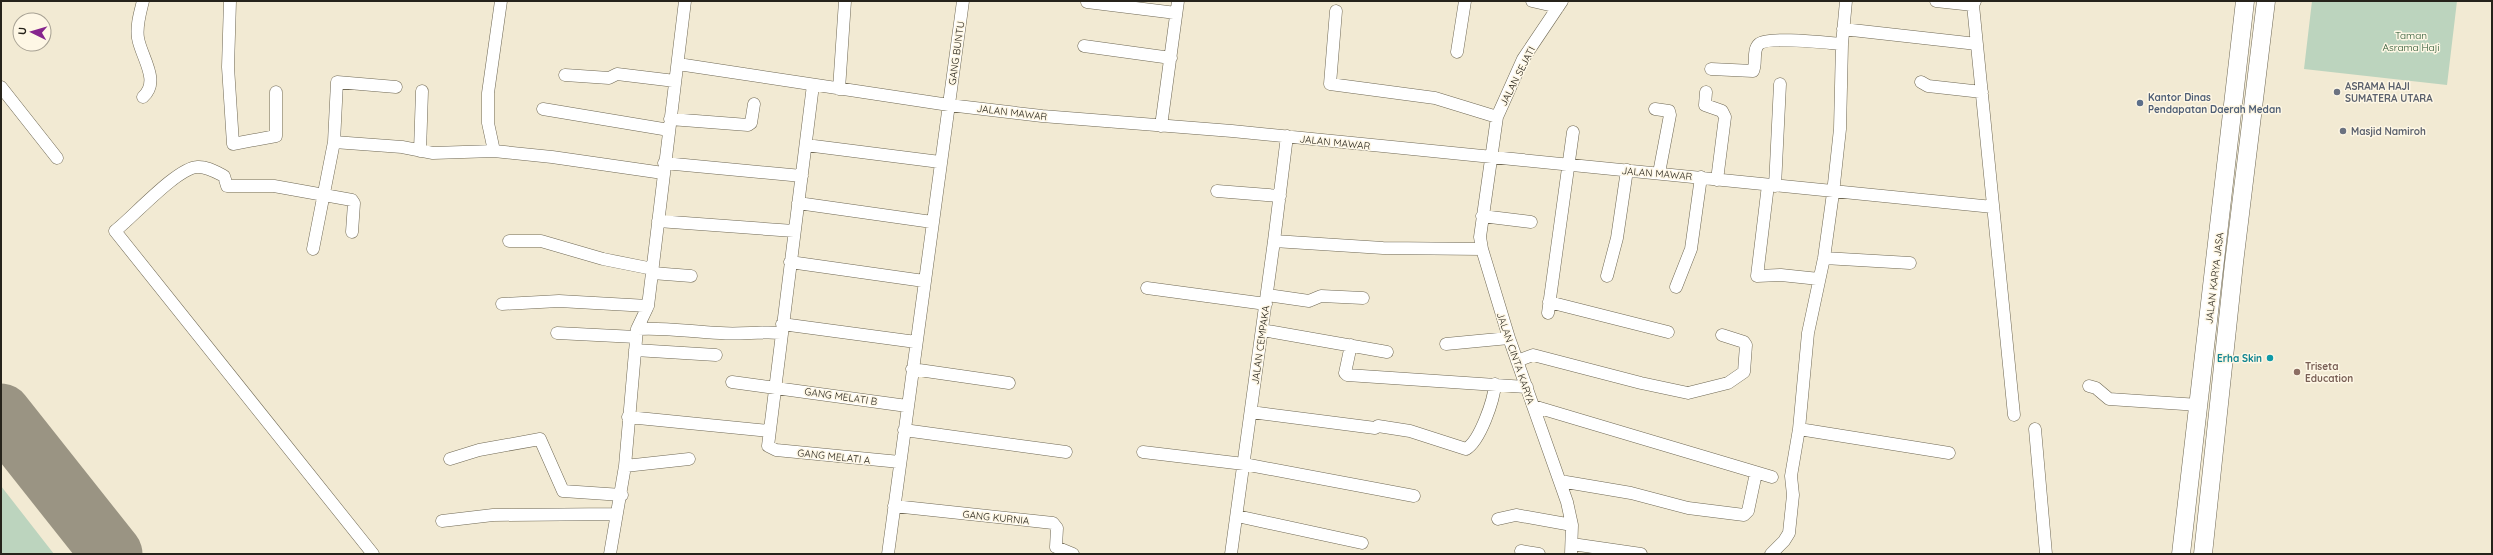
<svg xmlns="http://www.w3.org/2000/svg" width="2493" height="555" font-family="Quicksand,sans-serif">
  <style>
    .green { fill: #bcd4be }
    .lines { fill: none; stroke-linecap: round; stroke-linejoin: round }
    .runway { stroke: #9a9483; stroke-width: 61 }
    .minor-casing { stroke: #6f6854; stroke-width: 13 }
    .highway-casing { stroke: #6f6854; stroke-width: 19 }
    .minor { stroke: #fff; stroke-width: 12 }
    .highway { stroke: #fff; stroke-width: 18 }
    .worship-dot { fill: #6b7280; stroke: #fef7e5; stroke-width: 1.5 }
    .service-dot { fill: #5c6f8a; stroke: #fef7e5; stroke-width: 1.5 }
    .culture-dot { fill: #0f9aa8; stroke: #fef7e5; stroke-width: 1.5 }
    .education-dot { fill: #8d6e63; stroke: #fef7e5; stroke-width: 1.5 }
    .labels { text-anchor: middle; stroke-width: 3; stroke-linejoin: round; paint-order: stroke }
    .park-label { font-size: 10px; fill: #23522c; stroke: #fef7e5 }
    .street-label { font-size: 10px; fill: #26231b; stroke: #fef7e5 }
    .worship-label { font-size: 10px; font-weight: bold; fill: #5b616d; stroke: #fef7e5; text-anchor: start }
    .service-label { font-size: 10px; font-weight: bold; fill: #4e5e75; stroke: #fef7e5; text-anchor: start }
    .culture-label { font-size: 10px; font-weight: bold; fill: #0d838f; stroke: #fef7e5; text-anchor: end }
    .education-label { font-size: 10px; font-weight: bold; fill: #785e54; stroke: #fef7e5; text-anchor: start }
  </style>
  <rect width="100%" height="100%" fill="#f2ead3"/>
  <path class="green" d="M2312,1H2457L2447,85L2304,69Z
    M1,486L54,554H1Z"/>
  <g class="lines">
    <path class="runway" d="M1,414L112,554"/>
    <g class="minor-casing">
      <path id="minor" d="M230,1L228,67L233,144L276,136V92
        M1532,1L1558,7
        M1562,1L1523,59L1497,117L1480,237L1482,249L1509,338L1567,502L1572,525L1571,554
        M1936,1L1973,5
        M1975,1L1973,5L2014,415
        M1087,2L1176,13
        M1336,11L1330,84L1435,98L1497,117
        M1843,29L1977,44
        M1084,46L1171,58
        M1457,52L1465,1
        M678,64L949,105L1042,116L1232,131L1993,207
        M1711,69L1753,71C1757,64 1752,50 1759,44C1768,36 1828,43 1842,44
        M565,75L609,78L617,74L675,81
        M1921,82L1928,86L1982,92
        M813,85L768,446L776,450L900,462
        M1,87L57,158
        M839,89L845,1
        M1706,92L1705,105L1722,111L1725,117L1717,180
        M143,97C161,81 141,57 138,38C136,26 140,13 143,1
        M543,109L669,130
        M1655,109L1669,111L1670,115L1659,173
        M670,119L748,125L751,123L754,104
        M1161,126L1178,1
        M334,142L402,147L433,153L494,151L552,157L663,173
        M806,145L940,162
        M420,151L422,91
        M494,151L488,123V93L501,1
        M664,163L802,176
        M1768,185L1757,276L1781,275L1819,279
        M1775,186L1780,84
        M1217,191L1280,196
        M798,203L932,222
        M1482,216L1531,222
        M658,221L794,231
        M352,232L354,203L352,200L274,186H227L224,176C216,172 206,166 197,167C177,168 133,217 115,231L373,554
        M509,241H541L603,259L653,269
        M1274,241L1383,248L1482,249
        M313,249L334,142L337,82L396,87
        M1824,258L1910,263
        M790,262L924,281
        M652,273L691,276
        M1607,276L1617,238L1627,170
        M1676,287L1691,249L1701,177
        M1147,288L1266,304
        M1267,295L1309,301L1321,296L1363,298
        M1549,302L1668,332
        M502,304L559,301L648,306
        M1548,313L1573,132
        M782,324L916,342
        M637,329C665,327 691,332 720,333C740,335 761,331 781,333
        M1262,330L1387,352
        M557,333L636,337
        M1446,344L1509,338
        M1351,345L1345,373L1347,375L1527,387
        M635,350L716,355
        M1517,361L1533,355L1641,383L1688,393L1728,383L1744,372L1746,345L1744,342L1722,335
        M912,369L1009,383
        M732,382L907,406
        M2089,386L2096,388L2109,399L2199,405
        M1533,406L1772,477
        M1251,412L1375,428L1378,426L1410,431L1466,449C1480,441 1494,400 1495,384
        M628,417L769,431
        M1799,429L1949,453
        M2035,429L2046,554
        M904,430L1066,452
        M1143,452L1244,464L1414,496
        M450,459L479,450L540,439L563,491L622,495
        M625,466L689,459
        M1560,481L1631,493L1688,508L1744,515L1748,511L1756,473
        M894,506L1053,523L1057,528L1056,547L1073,554
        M1237,516L1362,543
        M1498,519L1516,515L1572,525
        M442,521L493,515L616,514
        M1572,544L1641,554
        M1521,551L1539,554
        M610,554L625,466L637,329L648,306L685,1
        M888,554L963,1
        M1231,554L1274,241L1287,136
        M1771,554L1784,541L1789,533L1793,495L1791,476L1799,429L1808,333L1824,258L1833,193L1840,129L1842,44L1846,1"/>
    </g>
    <g class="highway-casing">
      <path id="highway" d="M2181,554L2245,1
        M2203,554L2234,263L2266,1"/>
    </g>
    <use href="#minor" class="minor"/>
    <use href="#highway" class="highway"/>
  </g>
  <g class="worship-dot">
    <circle cx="2337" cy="92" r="4"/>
    <circle cx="2343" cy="131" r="4"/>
  </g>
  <circle class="service-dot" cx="2140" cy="103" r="4"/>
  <circle class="culture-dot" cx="2270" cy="358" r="4"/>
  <circle class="education-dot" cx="2297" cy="372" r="4"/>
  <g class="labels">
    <g class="park-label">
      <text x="2411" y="39">Taman<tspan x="2411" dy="12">Asrama Haji</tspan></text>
    </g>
    <g class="street-label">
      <text transform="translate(956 53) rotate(-82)" y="4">GANG BUNTU</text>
      <text transform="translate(1517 76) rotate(-63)" y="4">JALAN SEJATI</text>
      <text transform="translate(1012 112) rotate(7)" y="4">JALAN MAWAR</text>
      <text transform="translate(1335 142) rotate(6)" y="4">JALAN MAWAR</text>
      <text transform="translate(1657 173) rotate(5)" y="4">JALAN MAWAR</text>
      <text transform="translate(2214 278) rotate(-83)" y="4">JALAN KARYA JASA</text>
      <text transform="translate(1260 345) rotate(-82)" y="4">JALAN CEMPAKA</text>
      <text transform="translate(1516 358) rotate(71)" y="4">JALAN CINTA KARYA</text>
      <text transform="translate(841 396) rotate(8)" y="4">GANG MELATI B</text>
      <text transform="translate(834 456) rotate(6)" y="4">GANG MELATI A</text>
      <text transform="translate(996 517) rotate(6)" y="4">GANG KURNIA</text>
    </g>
    <g class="worship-label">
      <text x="2345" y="90">ASRAMA HAJI<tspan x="2345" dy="12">SUMATERA UTARA</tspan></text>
      <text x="2351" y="135">Masjid Namiroh</text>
    </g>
    <g class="service-label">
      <text x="2148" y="101">Kantor Dinas<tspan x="2148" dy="12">Pendapatan Daerah Medan</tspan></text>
    </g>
    <g class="culture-label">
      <text x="2262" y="362">Erha Skin</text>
    </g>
    <g class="education-label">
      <text x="2305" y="370">Triseta<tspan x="2305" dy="12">Education</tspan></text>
    </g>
  </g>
  <rect width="2493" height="555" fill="none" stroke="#26231b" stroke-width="4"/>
  <g transform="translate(32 32) rotate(275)"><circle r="19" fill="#fef7e5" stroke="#a8a294"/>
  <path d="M0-3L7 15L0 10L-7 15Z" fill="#86258e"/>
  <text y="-6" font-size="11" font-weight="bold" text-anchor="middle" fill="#26231b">U</text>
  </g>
</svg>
